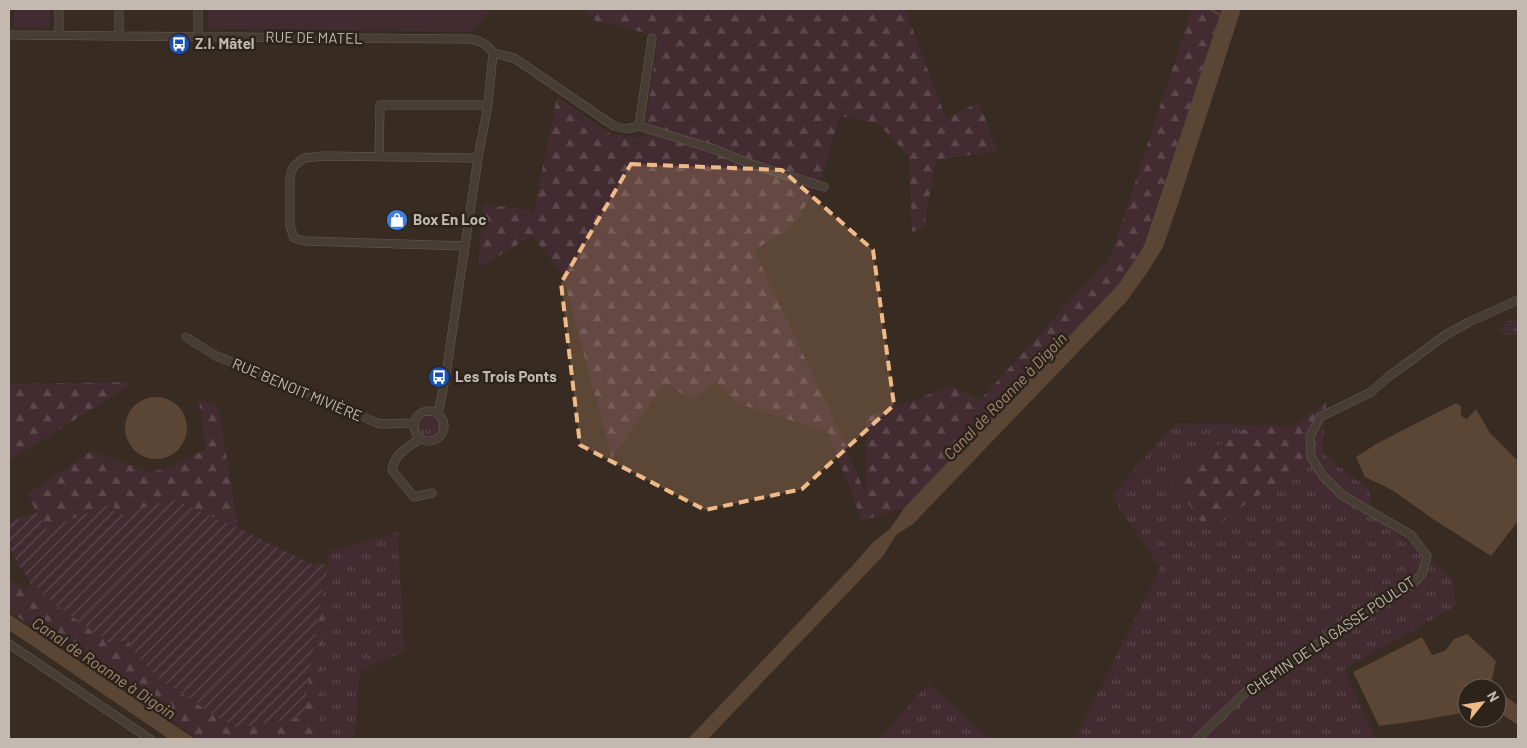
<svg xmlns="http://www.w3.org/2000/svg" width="1527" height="748" font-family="Barlow,sans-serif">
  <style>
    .grass { fill: url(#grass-tufts) }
    .forest { fill: url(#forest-firs) }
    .wetland { fill: url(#wetland-marsh) }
    .park { fill: #432c31 }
    .garden { fill: url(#garden-furrows) }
    .water { fill: #5b4635 }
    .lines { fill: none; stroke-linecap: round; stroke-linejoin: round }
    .stream { stroke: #5b4635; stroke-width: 2 }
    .minor-casing { stroke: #655c53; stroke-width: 9 }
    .minor { stroke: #473d35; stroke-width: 8 }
    .marked { fill: #f0ba88; fill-opacity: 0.2; stroke: #f0ba88; stroke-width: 4; stroke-dasharray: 10 6; stroke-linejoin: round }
    .labels { text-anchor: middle; stroke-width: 5; stroke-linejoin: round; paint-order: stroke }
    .street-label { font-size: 15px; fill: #c4b9b0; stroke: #2c231b }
    .poi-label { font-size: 15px; font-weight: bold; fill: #c4b9b0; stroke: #2c231b; text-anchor: start }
    .water-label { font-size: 16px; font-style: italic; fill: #a68872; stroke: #2c231b }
  </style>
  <defs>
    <pattern id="grass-tufts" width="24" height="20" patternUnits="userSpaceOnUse" patternTransform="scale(1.25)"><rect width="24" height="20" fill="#432c31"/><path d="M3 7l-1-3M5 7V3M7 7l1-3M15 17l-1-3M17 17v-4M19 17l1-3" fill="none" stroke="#5c484c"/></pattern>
    <pattern id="forest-firs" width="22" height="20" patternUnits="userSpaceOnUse" patternTransform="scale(1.25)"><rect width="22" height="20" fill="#432c31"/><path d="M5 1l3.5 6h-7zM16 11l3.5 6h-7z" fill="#5c484c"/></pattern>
    <pattern id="wetland-marsh" width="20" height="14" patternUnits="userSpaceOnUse" patternTransform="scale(1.25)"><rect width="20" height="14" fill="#432c31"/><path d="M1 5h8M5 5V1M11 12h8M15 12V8" fill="none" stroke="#5c484c"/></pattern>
    <pattern id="garden-furrows" width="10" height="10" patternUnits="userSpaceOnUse" patternTransform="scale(1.25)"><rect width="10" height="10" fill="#432c31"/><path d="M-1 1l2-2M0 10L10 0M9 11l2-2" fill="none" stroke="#5c484c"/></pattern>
  </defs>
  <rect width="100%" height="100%" fill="#372b22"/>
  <path class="grass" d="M418 426a11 11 0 1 1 22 0a11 11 0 1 1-22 0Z
    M1176,423L1251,425L1169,477L1207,529L1322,453L1370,490L1372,513L1453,579L1456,606L1344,669L1376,739H1075L1160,568L1111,495Z
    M398,532L404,652L360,670L354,739H318L324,609L320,606L323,585L329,566L327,548L338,550Z
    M928,684L991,739H880Z"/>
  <path class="forest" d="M581,9H905L946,119L979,102L997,151L936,160L924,228L912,232L909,156L878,124L840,116L822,176L797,221L786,231L754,250L838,428L866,495V417L953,386L980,400L1111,256L1192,9H1222L1144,246L1119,284L905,507L862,521L828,432L736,403L717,382L692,400L665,383L612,458L562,273L532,236L478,268L484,205L534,210L557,97L611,134L644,138L658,36L596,21Z
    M132,382L128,386L9,461V384Z
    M199,400L218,405L238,528L172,499L115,517L113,503L46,529L27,494L91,451L150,472L168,468L206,449Z
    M1326,403L1322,453L1207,530L1169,477L1251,425L1293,426Z
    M9,578L24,589L31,582L50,601L127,639L137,656L159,679L216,716L237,728L303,717L320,606L324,609L318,739H199L9,611Z"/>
  <path class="wetland" d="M1518,319V335H1504L1498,329L1508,321Z"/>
  <path class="park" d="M14,9H50V27H14Z
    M208,9H493L470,32L208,29Z"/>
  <path class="garden" d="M172,499L238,528L314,565L317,562L329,566L323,585L303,717L237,728L216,716L159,679L137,656L127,639L112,645L50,601L31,582L17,563L9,546V522L37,512L46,529L113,503L115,517Z"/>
  <path class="water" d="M1222,9H1241L1178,204L1163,247L1147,273L1126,302L913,524L896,535L883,556L708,739H688L855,563L873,542L890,529L905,507L1119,284L1144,246Z
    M125 428a31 31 0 1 1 62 0a31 31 0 1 1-62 0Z
    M1456,403L1461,406V416L1467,419L1476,409L1490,433L1518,461V521L1491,556L1433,519L1392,490L1365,477L1356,457L1376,444Z
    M9,614L195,739H169L9,630Z
    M1467,634L1496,661L1490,688H1467V712L1423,720L1379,726L1353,672L1422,637L1432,655L1445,651L1454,639Z
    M1497,689L1518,706V725L1497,711Z"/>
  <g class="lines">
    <path class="stream" d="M1210,9L1221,16"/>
    <g class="minor-casing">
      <path id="minor" d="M198,9V37
        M9,35L470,39C481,41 487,44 493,53
        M59,35V9
        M119,35V9
        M493,53L514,58L614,126L626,129L639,126L714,149L748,163L824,187
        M639,126L652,38
        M379,157L380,105H488
        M465,246L305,241L294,238L290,226V177L293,167L304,158L324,156L478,158
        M186,337L216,356L286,383L377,423L382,424L414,423
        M414 426a15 15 0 1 1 30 0a15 15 0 1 1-30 0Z
        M438,414L446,374L478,158L488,105L493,53
        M420,439C408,447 394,454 392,470L414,497L432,493
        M9,644L150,739
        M1197,739L1248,690L1270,674L1411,585L1422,574L1427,556L1411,535L1342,495L1323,476L1311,457L1310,436L1320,417L1371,392L1388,377L1447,334L1469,322L1518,300"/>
    </g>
    <use href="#minor" class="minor"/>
  </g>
  <path class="marked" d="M631,164L782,170L873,250L894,405L802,489L705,510L580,445L561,283Z"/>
  <defs>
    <g id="bus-disc" transform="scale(1.125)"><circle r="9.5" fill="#1a4fb4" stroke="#2c231b"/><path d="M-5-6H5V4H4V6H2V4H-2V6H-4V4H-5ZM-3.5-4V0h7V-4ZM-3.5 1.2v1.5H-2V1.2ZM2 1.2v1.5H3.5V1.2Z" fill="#fff"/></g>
    <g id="shop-disc" transform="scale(1.125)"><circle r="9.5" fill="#3f7fe0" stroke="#2c231b"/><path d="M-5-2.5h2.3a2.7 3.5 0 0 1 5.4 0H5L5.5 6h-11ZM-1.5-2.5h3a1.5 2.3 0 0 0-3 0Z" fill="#fff"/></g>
  </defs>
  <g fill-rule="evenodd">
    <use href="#bus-disc" x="179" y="44"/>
    <use href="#shop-disc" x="397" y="220"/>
    <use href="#bus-disc" x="439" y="377"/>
  </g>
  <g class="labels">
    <g class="street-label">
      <text transform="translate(314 38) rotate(1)" y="5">RUE DE MATEL</text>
      <text transform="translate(297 390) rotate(23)" y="5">RUE BENOIT MIVIÈRE</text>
      <text transform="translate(1331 636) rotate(-34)" y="5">CHEMIN DE LA GASSE POULOT</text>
    </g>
    <g class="poi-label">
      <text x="195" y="49">Z.I. Mâtel</text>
      <text x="413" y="225">Box En Loc</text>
      <text x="455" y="382">Les Trois Ponts</text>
    </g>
    <g class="water-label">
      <text transform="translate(1005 396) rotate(-46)" y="6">Canal de Roanne à Digoin</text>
      <text transform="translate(104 668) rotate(34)" y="6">Canal de Roanne à Digoin</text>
    </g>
  </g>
  <rect width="1527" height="748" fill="none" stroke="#c4b9b0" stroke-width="20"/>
  <g transform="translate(1482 703) rotate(60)"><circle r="24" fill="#2c231b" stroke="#695f57"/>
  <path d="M0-4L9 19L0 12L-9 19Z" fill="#f0ba88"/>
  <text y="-8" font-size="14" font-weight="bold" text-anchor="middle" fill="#c4b9b0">N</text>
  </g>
</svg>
